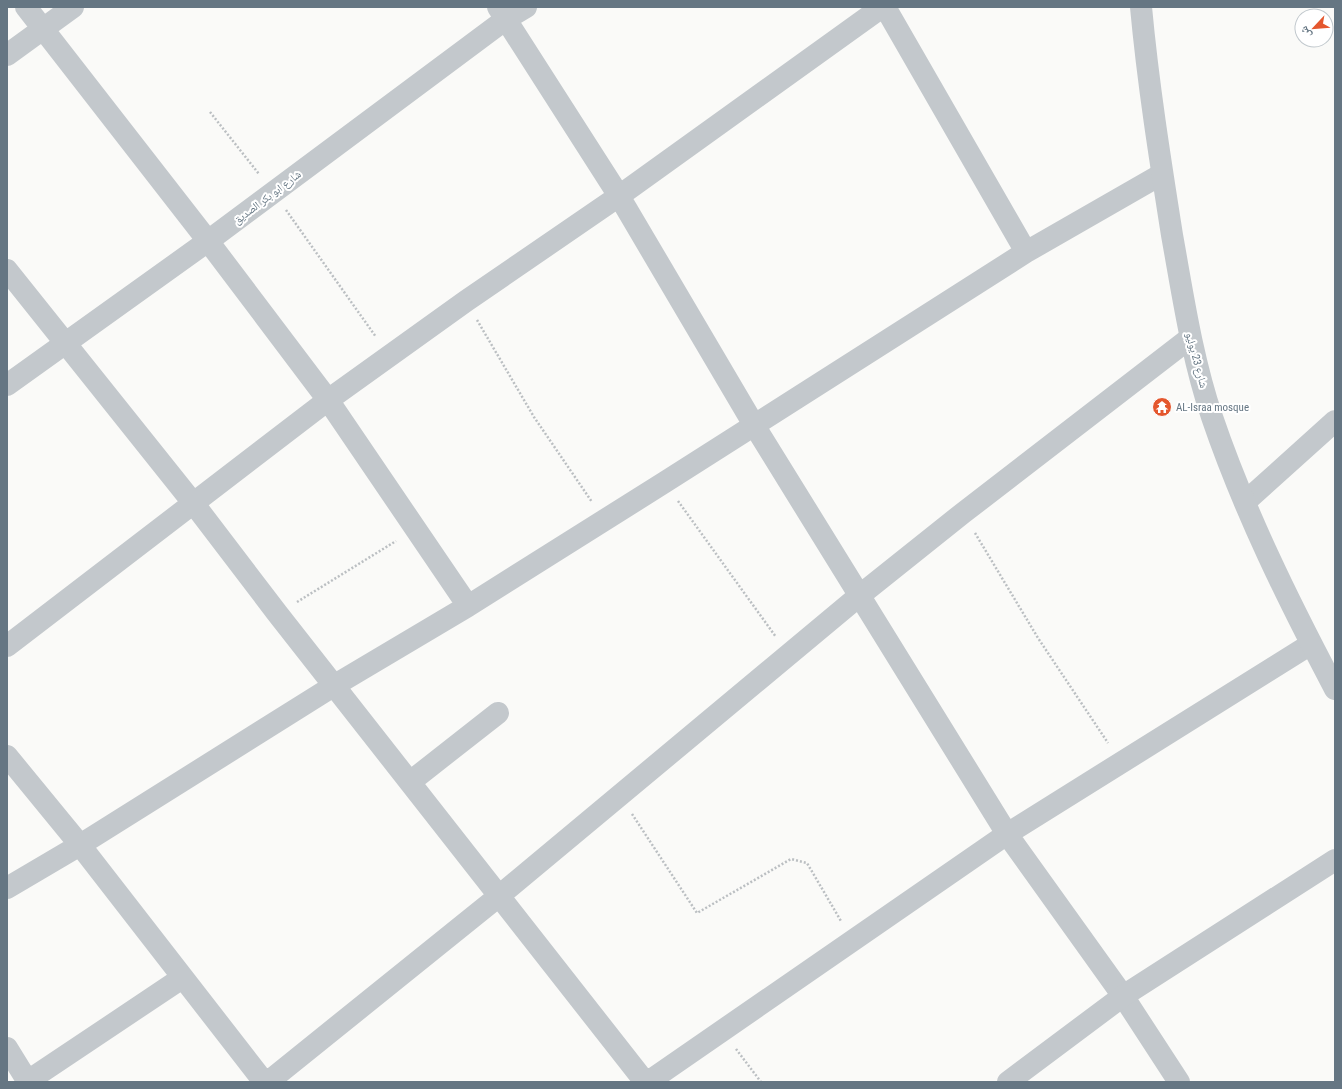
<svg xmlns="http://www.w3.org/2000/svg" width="1342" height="1089" font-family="'Roboto Condensed','Noto Naskh Arabic',sans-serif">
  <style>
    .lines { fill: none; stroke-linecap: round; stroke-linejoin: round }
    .path { stroke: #bbbfc2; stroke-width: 2.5; stroke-dasharray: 2 2; stroke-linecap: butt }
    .minor { stroke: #c3c8cc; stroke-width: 22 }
    .tertiary { stroke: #c3c8cc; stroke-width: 22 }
    .labels { text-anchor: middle; stroke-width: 4; stroke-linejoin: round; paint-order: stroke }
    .street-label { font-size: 11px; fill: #657683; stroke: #fff }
    .poi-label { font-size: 11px; fill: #657683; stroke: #fff; text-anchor: start }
  </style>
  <rect width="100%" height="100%" fill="#fafaf8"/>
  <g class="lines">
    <path class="path" d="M210,112L259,174
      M286,210L376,337
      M477,320L534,417L592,502
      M678,501L776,637
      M975,533L1038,638L1108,743
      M297,602L396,541
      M632,814L697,913L791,859L807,863L841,921
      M736,1049L761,1082"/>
    <path class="minor" d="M26,7L208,241L328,400L468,606
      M498,7L619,196L754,425L1007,834L1123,996L1179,1082
      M885,7L1026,252
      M7,55L73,7
      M7,270L194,504L277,613L645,1082
      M7,385L208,241L506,19L526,7
      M1245,502L1335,421
      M7,646L328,400L466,301L619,196L882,7
      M7,756L80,845L264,1082
      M410,782L498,713
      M7,888L80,845L335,685L468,606L665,482L1026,252L1162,174
      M7,1048L28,1082
      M28,1081L182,978
      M268,1082L499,896L859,596L963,513L1190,338
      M648,1082L1007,834L1311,644"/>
    <path class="tertiary" d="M1141,7C1148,83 1160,159 1172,235C1183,296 1192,358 1212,417C1244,511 1289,602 1335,689
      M1008,1082L1123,996L1335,860"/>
  </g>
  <defs>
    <g id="temple-disc" transform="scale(1)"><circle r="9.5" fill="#e4572e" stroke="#fff"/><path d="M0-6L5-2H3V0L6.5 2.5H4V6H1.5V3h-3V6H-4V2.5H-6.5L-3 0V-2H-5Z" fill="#fff"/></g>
  </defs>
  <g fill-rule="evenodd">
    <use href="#temple-disc" x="1162" y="407"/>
  </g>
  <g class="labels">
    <g class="street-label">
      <text transform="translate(267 197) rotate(-37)" y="4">شارع ابو بكر الصديق</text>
      <text transform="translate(1197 360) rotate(75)" y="4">شارع 23 يوليو</text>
    </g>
    <g class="poi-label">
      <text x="1176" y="411">AL-Israa mosque</text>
    </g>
  </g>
  <rect width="1342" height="1089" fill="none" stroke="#657683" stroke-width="16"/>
  <g transform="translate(1314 28) rotate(244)"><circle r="19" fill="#ffffff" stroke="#c1c8cd"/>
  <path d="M0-3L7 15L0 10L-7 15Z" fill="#e4572e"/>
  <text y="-6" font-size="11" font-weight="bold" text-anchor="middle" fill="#657683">ش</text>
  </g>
</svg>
